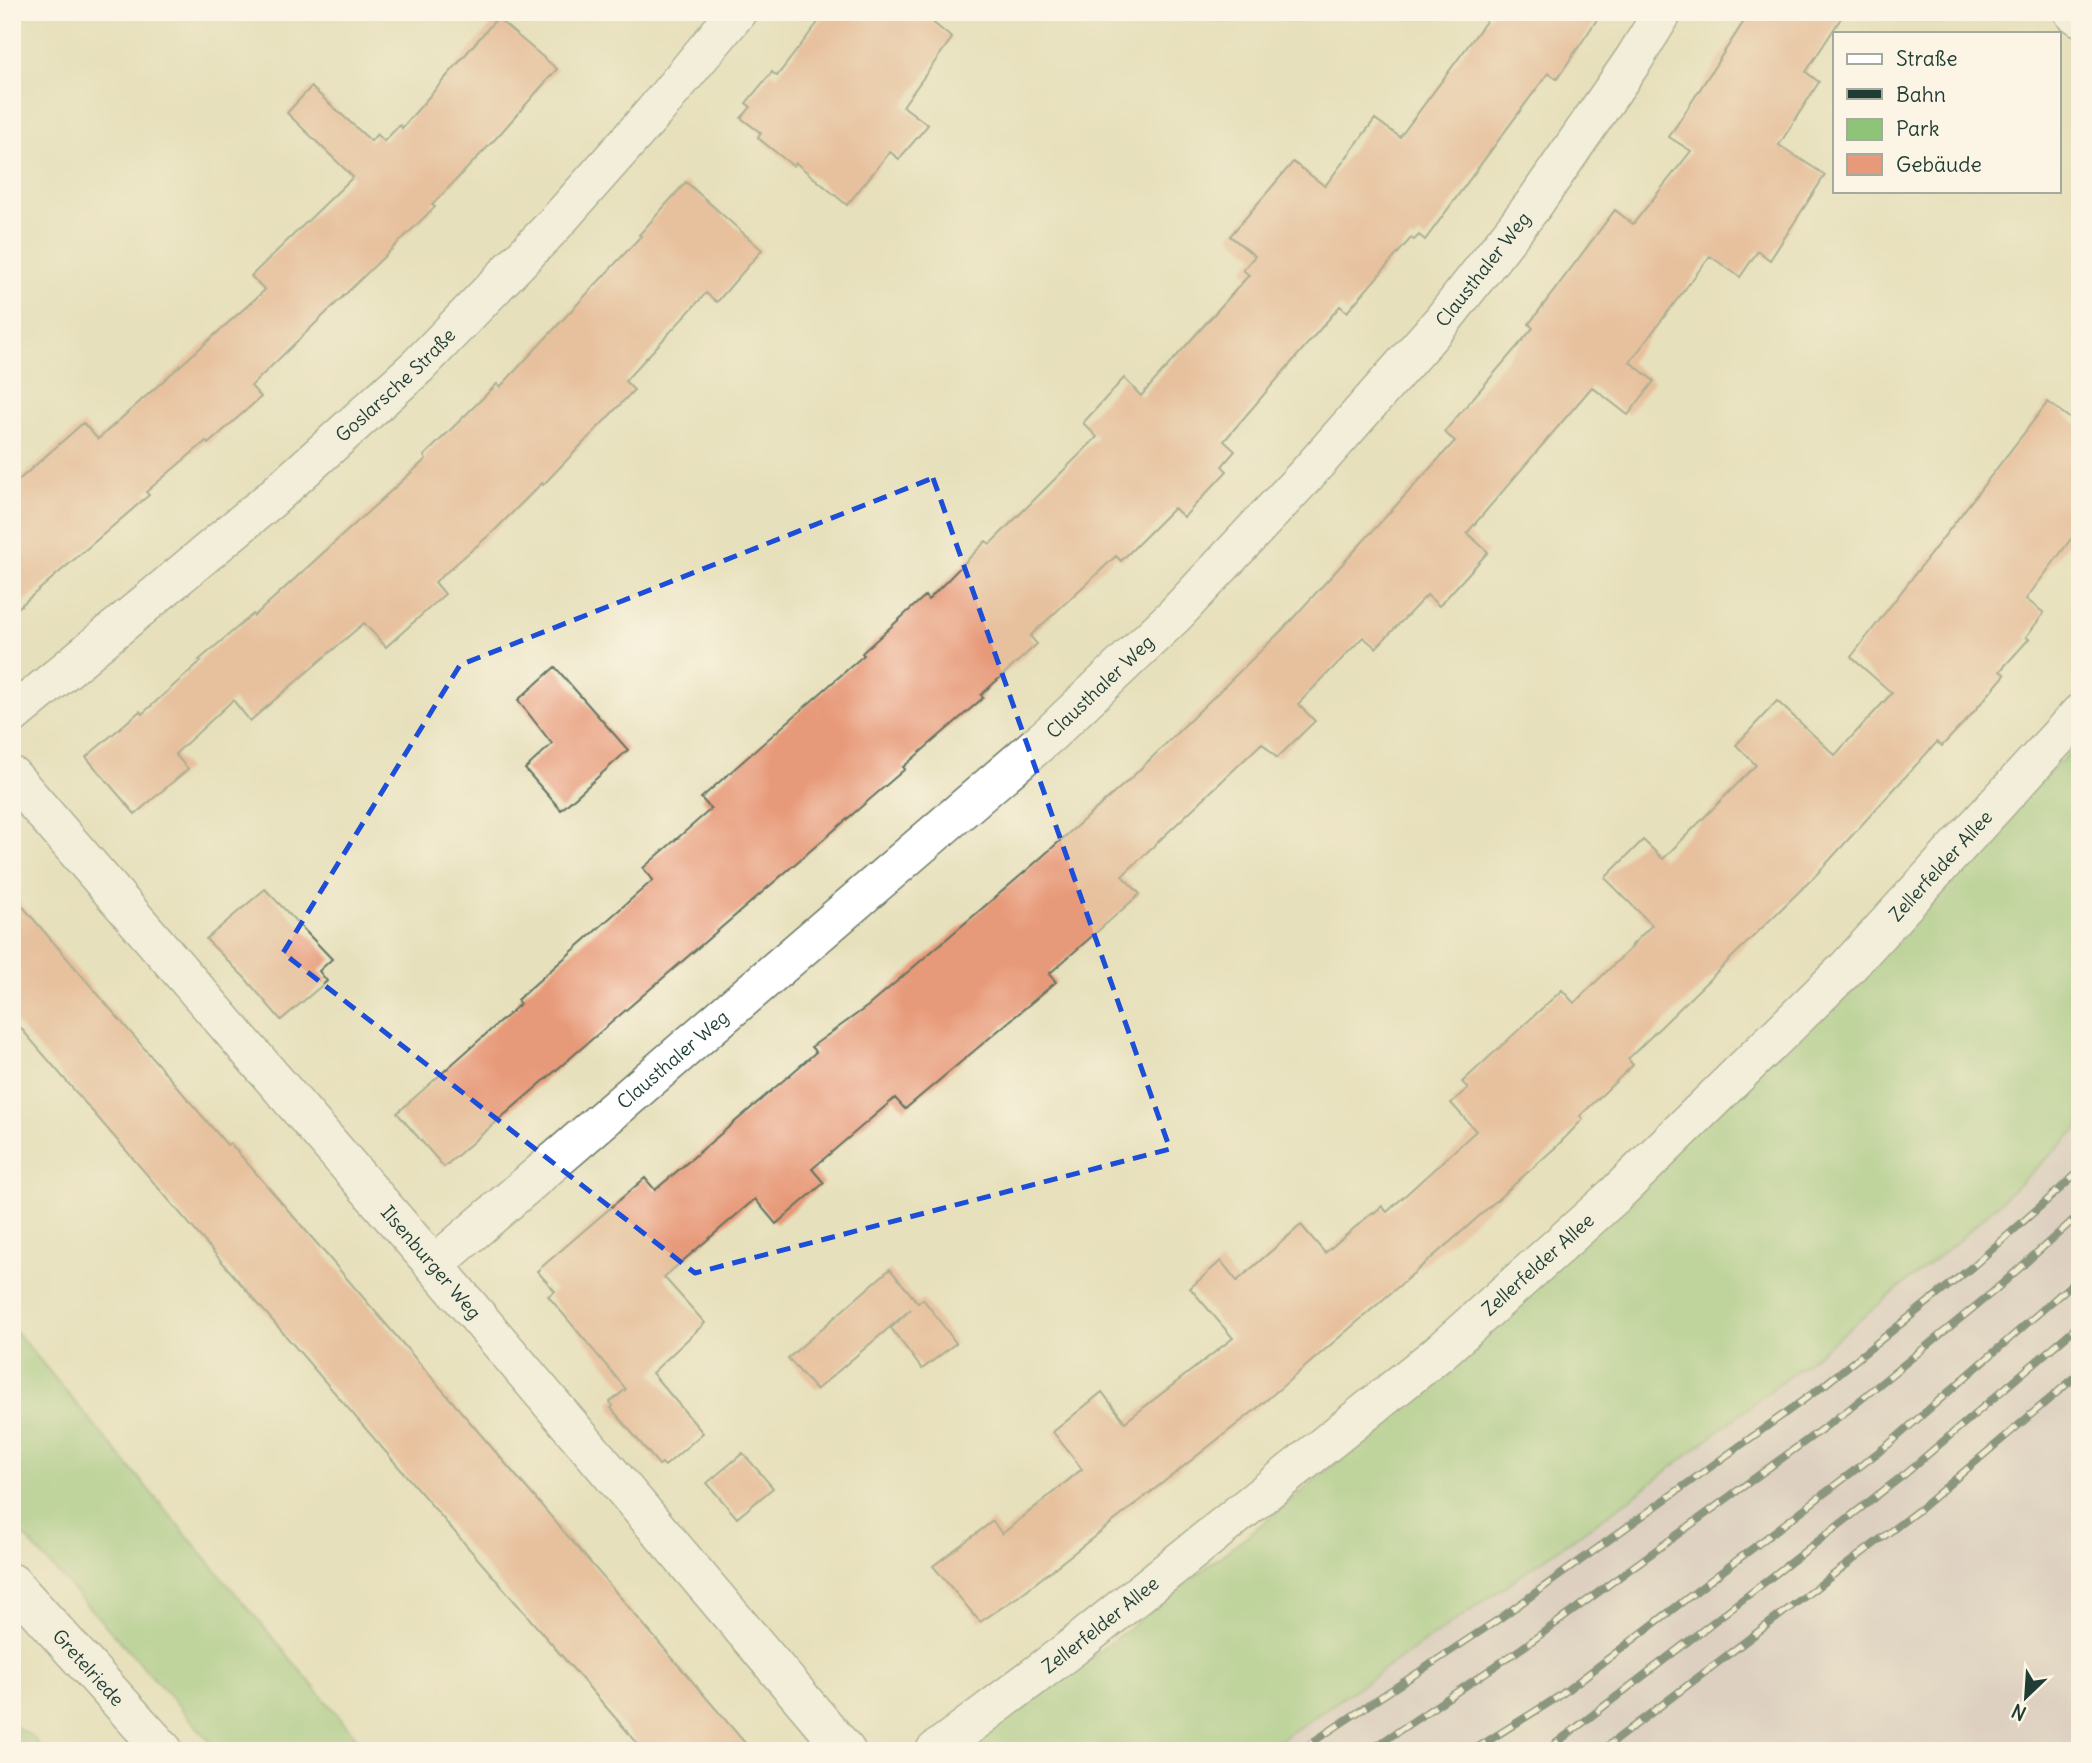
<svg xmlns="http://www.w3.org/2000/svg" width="2092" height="1763" font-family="Delius,sans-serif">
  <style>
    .industrial { fill: #d2bdc7 }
    .green { fill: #8ec477; stroke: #568056; stroke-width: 2 }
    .building { fill: #e79a79 }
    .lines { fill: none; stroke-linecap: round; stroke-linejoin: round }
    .minor-casing { stroke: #657664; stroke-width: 41 }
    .minor { stroke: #fff; stroke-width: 38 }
    .rail-casing { stroke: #1f3d34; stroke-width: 8 }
    .rail { stroke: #fcf5e5; stroke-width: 5; stroke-dasharray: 16; stroke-linecap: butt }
    .marked { fill: none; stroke: #1d4ed8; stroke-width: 5; stroke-dasharray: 14 9; stroke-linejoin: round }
    .labels { text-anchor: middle; stroke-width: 7; stroke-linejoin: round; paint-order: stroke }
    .street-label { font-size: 19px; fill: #1f3d34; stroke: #fcf5e5 }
  </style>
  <rect width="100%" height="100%" fill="#fcf5e5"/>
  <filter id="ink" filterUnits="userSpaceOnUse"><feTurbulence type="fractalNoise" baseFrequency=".0143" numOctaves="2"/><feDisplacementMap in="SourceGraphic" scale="14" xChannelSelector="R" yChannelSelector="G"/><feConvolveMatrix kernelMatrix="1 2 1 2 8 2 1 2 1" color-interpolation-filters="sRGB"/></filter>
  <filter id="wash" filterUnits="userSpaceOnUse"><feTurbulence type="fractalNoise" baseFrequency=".00686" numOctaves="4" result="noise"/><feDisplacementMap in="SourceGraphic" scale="28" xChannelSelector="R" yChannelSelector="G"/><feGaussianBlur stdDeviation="1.57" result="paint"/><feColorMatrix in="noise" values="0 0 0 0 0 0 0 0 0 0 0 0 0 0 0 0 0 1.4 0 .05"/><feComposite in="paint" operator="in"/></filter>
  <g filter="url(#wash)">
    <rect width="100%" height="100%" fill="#e7e0bc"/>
    <path class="industrial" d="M2080,1127V1751H1262L1304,1724L1483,1602L1641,1491L1801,1367L1959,1240Z"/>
    <path class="green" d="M2080,742V1127L1959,1240L1801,1367L1641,1491L1483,1602L1304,1724L1262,1751H963L1083,1664L1273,1515L1451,1366Z
      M12,1327L368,1751H218L179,1706L12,1523Z
      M12,1724L35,1739L42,1751H12Z"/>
    <g id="blocks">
      <path class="building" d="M826,12H920L952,38L903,106L928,125L899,159L890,152L847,205L796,163L793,166L758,138L761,133L741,118L751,107L746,103L772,72L777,76Z
        M1493,12H1602L1557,79L1548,73L1425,240L1419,235L1414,240L1411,238L1347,312L1340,306L1224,441L1235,451L1222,466L1227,471L1184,517L1174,508L1121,561L1116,556L1030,636L1037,644L981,695L983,698L903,767L905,769L444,1167L397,1113L520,1004L517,1000L653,880L643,868L711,809L701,798L864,655L862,653L925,596L928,600L986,541L990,544L1097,437L1083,423L1124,378L1141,396L1249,275L1243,270L1255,256L1230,236L1293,162L1325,186L1375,119L1400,137Z
        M1750,12H1845L1806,72L1819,82L1779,145L1825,175L1770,260L1758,251L1740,277L1710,256L1630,362L1654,381L1628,415L1592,387L1467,533L1488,552L1439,606L1427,595L1376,648L1363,637L1298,704L1315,721L1277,758L1262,743L1122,876L1140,894L1049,974L1056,982L905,1109L895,1098L812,1169L824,1183L776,1224L755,1199L664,1277L705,1323L652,1373L703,1433L665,1466L662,1463L659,1465L611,1408L613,1406L610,1402L626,1389L548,1296L555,1291L537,1271L645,1178L655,1190L792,1073L816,1052L811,1047L868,1006L1027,870L1130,779L1283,629L1455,441L1444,432L1533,328L1529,324L1615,210L1633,224L1691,151L1669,137Z
        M497,18L557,69L499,135L432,205L435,207L251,386L261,397L208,444L206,441L146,492L149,495L12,613V486L83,423L98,439L265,290L251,276L353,177L287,113L311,87L371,141L377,134L384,141L400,125L402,128Z
        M686,182L762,250L717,302L706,293L625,381L634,390L543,485L542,483L495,530L435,582L445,594L386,647L364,623L250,721L233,700L175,754L188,769L135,814L86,757L140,711L142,714L201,661L199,660L253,614L254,616L426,459L424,456L497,384L500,387L641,236L639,235Z
        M2048,402L2080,426V527L2026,599L2044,613L2026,637L2029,639L2000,671L2005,675L1971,715L1942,746L1937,742L1816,875L1628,1059L1633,1065L1580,1116L1583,1119L1557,1146L1458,1235L1255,1410L1019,1596L980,1622L933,1566L993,1521L1002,1534L1082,1469L1053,1432L1102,1392L1125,1422L1233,1338L1190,1288L1221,1261L1237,1281L1301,1225L1325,1253L1373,1212L1374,1213L1382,1206L1387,1212L1476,1131L1451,1103L1468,1088L1462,1082L1562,990L1574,1003L1633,946L1632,945L1652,925L1605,878L1643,840L1663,859L1756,765L1736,745L1777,701L1835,755L1892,693L1851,657Z
        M555,667L628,750L561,810L525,769L552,744L518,700Z
        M265,889L332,959L319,971L327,981L281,1020L245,978L206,939Z
        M12,894L227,1145L230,1143L313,1239L752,1751H644L415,1486L12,1018Z
        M890,1269L918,1303L923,1299L956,1343L922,1369L891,1328L911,1309L816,1390L788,1358Z
        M743,1453L773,1488L737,1518L707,1483Z"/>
    </g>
  </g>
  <g filter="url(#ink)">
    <use href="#blocks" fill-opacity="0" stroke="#657664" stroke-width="2"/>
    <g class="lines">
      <g class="minor-casing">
        <g id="minor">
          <path d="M2073,12L2080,17"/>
          <path id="s1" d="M12,715L270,500L418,366L553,226L654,112L737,12"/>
          <path id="s2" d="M12,776L434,1265L846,1751"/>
          <path id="s3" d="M434,1265L1051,733L1175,615L1306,475L1442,321L1534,204L1634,59L1663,12"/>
          <path id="s4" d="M12,1583L164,1751"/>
          <path id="s5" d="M935,1751L1073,1647L1439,1353L1614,1196L1845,970L2080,713"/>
        </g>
      </g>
      <use href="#minor" class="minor"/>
      <g class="rail-casing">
        <path id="rail" d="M1299,1751L1499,1619L1823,1386L1972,1267L2080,1171
          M1369,1751L1522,1648L1848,1410L1994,1291L2080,1214
          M1472,1751L1558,1697L1889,1444L2080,1277
          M1546,1751L1905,1474L2080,1324
          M1601,1751L1920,1509L2080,1373"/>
      </g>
      <use href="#rail" class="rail"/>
    </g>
  </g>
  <path d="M0 0H2092V1763H0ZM933,478L1170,1149L695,1273L283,953L460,665Z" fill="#e7e0bc" fill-opacity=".55" fill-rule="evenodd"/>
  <path class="marked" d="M933,478L1170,1149L695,1273L283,953L460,665Z"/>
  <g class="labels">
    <g class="street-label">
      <text dy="7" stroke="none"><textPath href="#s3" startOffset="1449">Clausthaler Weg</textPath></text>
      <text dy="7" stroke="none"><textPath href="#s1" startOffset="506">Goslarsche Straße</textPath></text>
      <text dy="7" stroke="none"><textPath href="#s3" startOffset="882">Clausthaler Weg</textPath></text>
      <text dy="7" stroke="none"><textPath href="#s5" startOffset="1342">Zellerfelder Allee</textPath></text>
      <text dy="7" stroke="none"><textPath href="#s3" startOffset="315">Clausthaler Weg</textPath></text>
      <text dy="7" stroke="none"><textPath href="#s2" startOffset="642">Ilsenburger Weg</textPath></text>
      <text dy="7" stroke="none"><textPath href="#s5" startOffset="775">Zellerfelder Allee</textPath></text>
      <text dy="7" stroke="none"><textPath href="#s5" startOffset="208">Zellerfelder Allee</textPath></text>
      <text dy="7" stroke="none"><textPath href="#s4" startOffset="114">Gretelriede</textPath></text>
    </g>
  </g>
  <rect width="2092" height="1763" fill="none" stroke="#fcf5e5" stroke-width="42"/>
  <rect x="1833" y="32" width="228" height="161" fill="#fcf5e5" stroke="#a4ab9e" stroke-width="2"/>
  <rect x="1847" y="54" width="35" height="10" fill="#ffffff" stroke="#a4ab9e" stroke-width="2"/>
  <text x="1896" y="66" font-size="21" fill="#1f3d34">Straße</text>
  <rect x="1847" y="89" width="35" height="10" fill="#1f3d34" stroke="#a4ab9e" stroke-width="2"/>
  <text x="1896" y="102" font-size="21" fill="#1f3d34">Bahn</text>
  <rect x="1847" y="119" width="35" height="21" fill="#8ec477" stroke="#a4ab9e" stroke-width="2"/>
  <text x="1896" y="136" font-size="21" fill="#1f3d34">Park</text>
  <rect x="1847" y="154" width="35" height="21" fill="#e79a79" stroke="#a4ab9e" stroke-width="2"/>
  <text x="1896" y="172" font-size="21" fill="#1f3d34">Gebäude</text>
  <g transform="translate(2026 1697) rotate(205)" stroke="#fcf5e5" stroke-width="5" paint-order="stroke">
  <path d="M0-5L12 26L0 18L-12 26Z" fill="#1f3d34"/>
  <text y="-10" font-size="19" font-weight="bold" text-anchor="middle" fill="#1f3d34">N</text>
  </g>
</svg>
